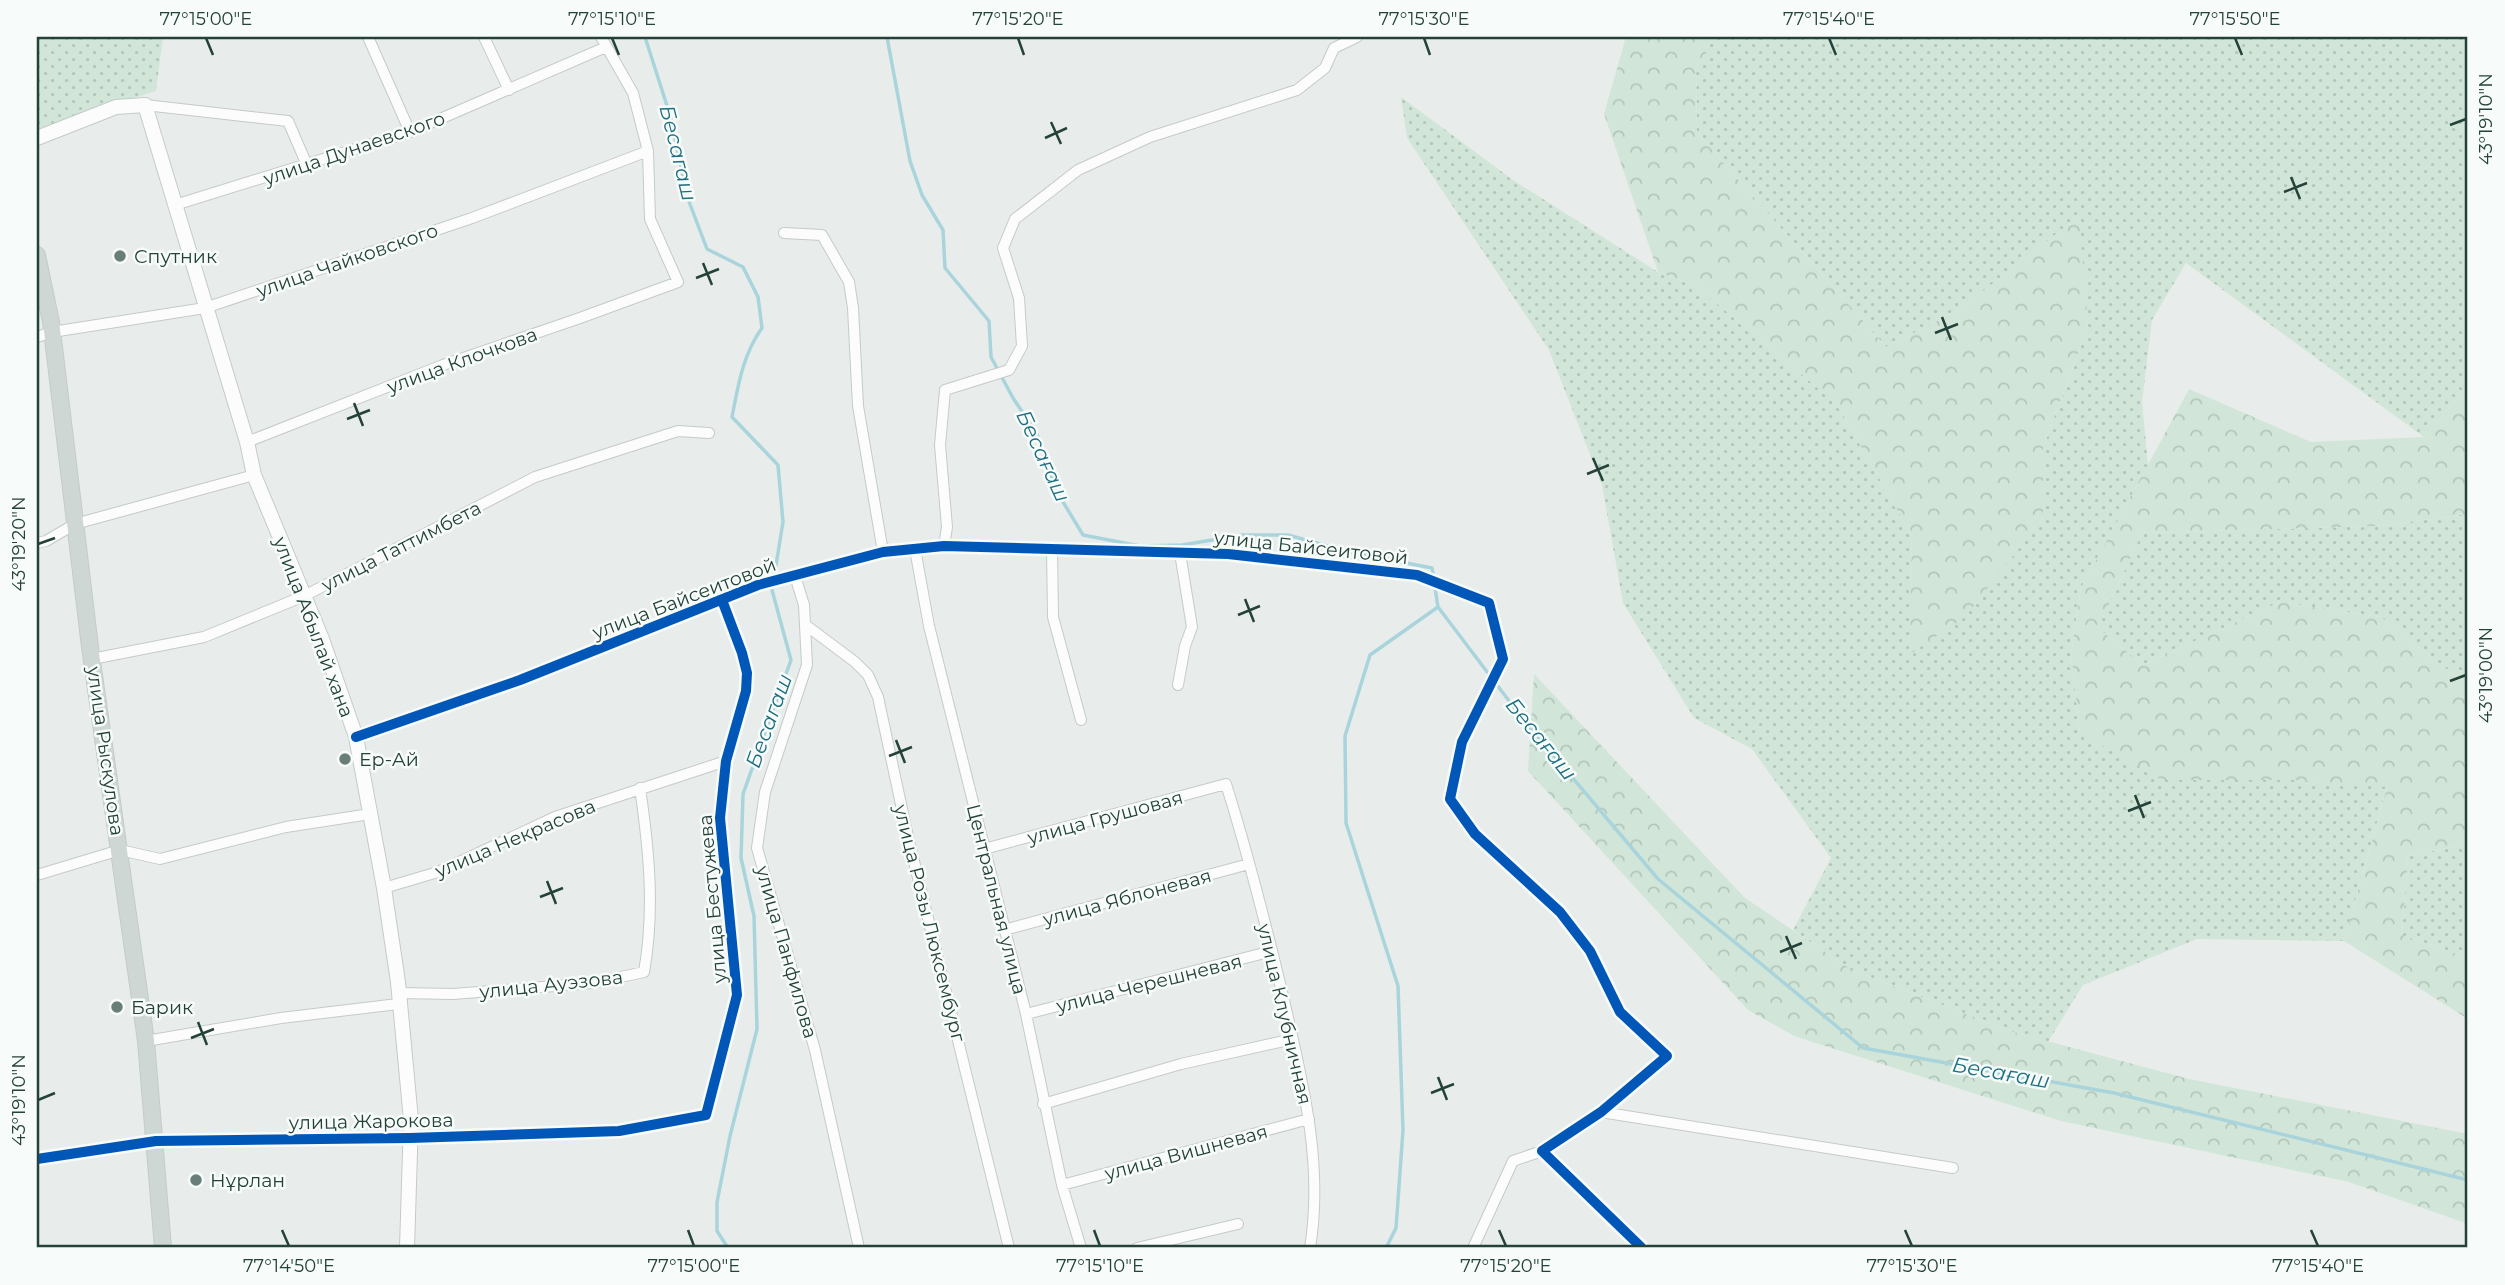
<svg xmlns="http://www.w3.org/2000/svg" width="2505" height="1285" font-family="Montserrat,sans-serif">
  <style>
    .grass { fill: url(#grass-dots) }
    .forest { fill: url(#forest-crowns) }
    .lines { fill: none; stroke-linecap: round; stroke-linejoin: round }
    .stream { stroke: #a9d4db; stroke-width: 3.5 }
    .street-casing { stroke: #c5cac8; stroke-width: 12 }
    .secondary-casing { stroke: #c3cbc8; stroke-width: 16 }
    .primary-casing { stroke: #c3ccc9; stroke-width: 18 }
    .street { stroke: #fcfcfc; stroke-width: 10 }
    .secondary { stroke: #fcfcfc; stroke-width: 14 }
    .primary { stroke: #cfd7d5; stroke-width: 16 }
    .cycleway-casing { stroke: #f7fbf9; stroke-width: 15 }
    .cycleway { stroke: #0057b8; stroke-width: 10 }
    .ticks { fill: none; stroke: #24423a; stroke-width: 2.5 }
    .poi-dot { fill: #697e78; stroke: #f7fbf9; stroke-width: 2.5 }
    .labels { text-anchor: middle; stroke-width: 5; stroke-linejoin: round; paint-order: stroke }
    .street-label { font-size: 19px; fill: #24423a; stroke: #f7fbf9 }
    .poi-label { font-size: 19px; fill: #24423a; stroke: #f7fbf9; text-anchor: start }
    .water-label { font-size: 21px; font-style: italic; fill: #1c6f80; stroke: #f7fbf9 }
    .neatline { fill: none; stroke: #24423a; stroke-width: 2.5 }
    .ticks-label { font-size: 18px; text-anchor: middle; fill: #24423a }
  </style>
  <defs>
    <pattern id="grass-dots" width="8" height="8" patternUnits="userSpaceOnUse" patternTransform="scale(1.75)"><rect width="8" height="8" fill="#d1e6d8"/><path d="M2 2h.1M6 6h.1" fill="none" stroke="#b3c6ba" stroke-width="1.8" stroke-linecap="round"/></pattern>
    <pattern id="forest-crowns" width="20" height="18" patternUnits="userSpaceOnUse" patternTransform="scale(1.75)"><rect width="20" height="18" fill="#d1e6d8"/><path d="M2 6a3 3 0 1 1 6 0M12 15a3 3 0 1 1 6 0" fill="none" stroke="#b3c6ba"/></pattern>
  </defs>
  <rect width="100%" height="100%" fill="#e8edeb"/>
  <path class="grass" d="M37,37H163L156,91L37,129Z
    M1713,37H2468V386L2424,437L2186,263L2152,320L2142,402L2148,465L2081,588L2071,654L2080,733L2299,780L2387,786L2344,941L2197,939L2083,985L2048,1042L2010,1031L1852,970L1793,930L1831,858L1752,749L1694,718L1623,603L1602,485L1549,350L1407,138L1401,97L1513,180L1658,272L1696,286L1837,404L1912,536L1911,654L2043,518V448L2088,325L2078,217L1959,310L1886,347L1697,133L1696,69Z
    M2468,514V682L2445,668L2381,617L2280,602L2143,665L2098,628L2142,533L2377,526Z
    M2468,844V958L2402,935L2408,856Z"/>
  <path class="forest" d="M1626,37H1713L1696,69L1697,133L1886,347L1959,310L2079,216L2088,325L2043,448V518L1965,617L1910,654L1912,536L1837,404L1696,286L1658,272L1604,114Z
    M2468,386V514L2377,526L2142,533L2098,628L2143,665L2280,602L2381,617L2445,668L2468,682V844L2408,856L2402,935L2468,958V1019L2344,941L2387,787L2299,780H2162L2080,733L2071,654L2081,588L2189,389L2311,442L2424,437Z
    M1534,674L1745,898L1852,970L2010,1031L2189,1079L2468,1134V1224L2349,1182L2061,1121L1794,1036L1748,1010L1528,771Z"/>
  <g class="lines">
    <path class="stream" d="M645,37L669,112L688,199L707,249L743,267L758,297L762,328C743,354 738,386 732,417L778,465L783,522L772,590L791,660L743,794L741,858L754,916L757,1029L730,1136L717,1202V1231L728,1248
      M887,37L910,161L922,195L943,230L945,268L989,321L991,357L1013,398L1037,434L1057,492L1083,535L1140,546L1182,545L1242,535H1288L1345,551L1432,568L1438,607L1522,718L1658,879L1863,1048L2114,1093L2468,1180
      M1386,1248L1396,1228L1403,1130L1398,986L1346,823L1345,736L1370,655L1438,607"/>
    <g class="street-casing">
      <path id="street" d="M368,37L410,132
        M484,37L509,90
        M145,105L288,121L307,165
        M175,205L410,132L606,47
        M784,233L822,235L849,282L853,308L858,406L883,552
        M37,337L52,332L205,308L472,218L648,151
        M247,442L443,365L580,318L678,282L650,219L648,151L633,93L601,37
        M37,543L46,541L75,524L254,475
        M944,546L947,527L940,445L945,390L1009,370L1022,346L1019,298L1003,248L1015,219L1078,170L1150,137L1297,90L1325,68L1334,48L1357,37
        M915,549L929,626L1026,1014L1062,1185L1081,1248
        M1052,549L1053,617L1081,720
        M795,576L804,605L807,665L765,792L757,848L815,1050L859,1248
        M807,626L855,662L868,675L878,697L908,837L1009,1248
        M92,659L204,637L304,596L535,477L678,431L709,433
        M1178,685L1185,646L1192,627L1180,553
        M356,737L520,680L758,585L883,552L944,546L1228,554L1417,575L1489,603L1503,659L1462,742L1450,799L1475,834L1560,912L1590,951L1620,1012L1667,1056L1601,1112L1542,1151L1641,1247
        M984,849L1226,784C1248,854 1266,925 1283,996C1302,1079 1324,1163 1310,1248
        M37,875L120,850L160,859L286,827L370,814
        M384,888L438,872L555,817L726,761
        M1004,930L1249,864
        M399,993L453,994L593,983L644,972C655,910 649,850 640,788
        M1026,1014L1272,951
        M146,1041L281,1018L398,1004
        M1043,1104L1181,1064L1293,1039
        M1601,1112L1953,1168
        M37,1159L156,1141L410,1138L619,1131L706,1115L737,995L720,818L726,761L746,691L747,673L742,653L722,600
        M1062,1185L1309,1119
        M1137,1248L1238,1224
        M1473,1248L1513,1161L1542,1151"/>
    </g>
    <g class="secondary-casing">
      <path id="secondary" d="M37,138L116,107L145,105L247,442L254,475L322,639L356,737L384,888L398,982L411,1120L407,1248"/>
    </g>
    <g class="primary-casing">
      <path id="primary" d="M37,255L51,322L90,647L146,1041L163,1248"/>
    </g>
    <use href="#street" class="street"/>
    <use href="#secondary" class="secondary"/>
    <use href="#primary" class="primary"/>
    <g class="cycleway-casing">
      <path id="cycleway" d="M356,737L520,680L758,585L883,552L944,546L1228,554L1417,575L1489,603L1503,659L1462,742L1450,799L1475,834L1560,912L1590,951L1620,1012L1667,1056L1601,1112L1542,1151L1641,1247
        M37,1159L156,1141L410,1138L619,1131L706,1115L737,995L720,818L726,761L746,691L747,673L742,653L722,600"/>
    </g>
    <use href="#cycleway" class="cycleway"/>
  </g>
  <path class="ticks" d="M206,38L213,55M612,38L619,55M1018,38L1024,55M1424,38L1430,55M1829,38L1836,55M2235,38L2242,55M1051,122L1061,144M2450,125L2466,119M1045,138L1067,128M2291,177L2300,199M2284,192L2307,183M703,263L712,285M696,278L719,269M1942,317L1951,340M1935,333L1958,324M354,403L363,426M347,419L370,410M1593,458L1603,481M1587,474L1609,465M38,544L55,538M1245,599L1254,622M1238,615L1260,606M2450,681L2466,675M896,740L905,763M889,756L912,747M2135,795L2144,818M2128,811L2151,802M547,881L556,904M540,897L563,888M1786,936L1796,959M1780,952L1802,943M198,1022L207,1045M191,1038L214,1029M1438,1077L1447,1100M1431,1093L1454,1084M38,1100L55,1093M282,1230L289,1246M688,1230L694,1246M1094,1230L1100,1246M1499,1230L1506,1246M1905,1230L1912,1246M2311,1230L2318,1246"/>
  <g class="poi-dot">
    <circle cx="120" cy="256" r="7"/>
    <circle cx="345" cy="759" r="7"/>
    <circle cx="117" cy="1007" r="7"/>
    <circle cx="196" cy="1180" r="7"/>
  </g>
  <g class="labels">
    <g class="street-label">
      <text transform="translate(354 148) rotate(-19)" y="7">улица Дунаевского</text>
      <text transform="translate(347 260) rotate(-19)" y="7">улица Чайковского</text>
      <text transform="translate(462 360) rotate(-20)" y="7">улица Клочкова</text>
      <text transform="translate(401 546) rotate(-27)" y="7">улица Таттимбета</text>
      <text transform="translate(1311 547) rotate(6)" y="7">улица Байсеитовой</text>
      <text transform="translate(684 598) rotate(-21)" y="7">улица Байсеитовой</text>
      <text transform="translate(314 627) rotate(69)" y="7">улица Абылай хана</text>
      <text transform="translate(106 751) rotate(82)" y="7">улица Рыскулова</text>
      <text transform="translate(1105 817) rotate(-15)" y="7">улица Грушовая</text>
      <text transform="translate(515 838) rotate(-23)" y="7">улица Некрасова</text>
      <text transform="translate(1127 897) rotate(-15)" y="7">улица Яблоневая</text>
      <text transform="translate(712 899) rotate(-95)" y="7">улица Бестужева</text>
      <text transform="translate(997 899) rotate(76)" y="7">Центральная улица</text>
      <text transform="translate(930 923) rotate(76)" y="7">улица Розы Люксембург</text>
      <text transform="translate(787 952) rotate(74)" y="7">улица Панфилова</text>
      <text transform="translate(1149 983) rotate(-14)" y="7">улица Черешневая</text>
      <text transform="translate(551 984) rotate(-6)" y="7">улица Ауэзова</text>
      <text transform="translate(1285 1014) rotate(77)" y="7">улица Клубничная</text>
      <text transform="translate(371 1121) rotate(-1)" y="7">улица Жарокова</text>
      <text transform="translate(1186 1152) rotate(-15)" y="7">улица Вишневая</text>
    </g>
    <g class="poi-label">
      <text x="134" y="263">Спутник</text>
      <text x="359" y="766">Ер-Ай</text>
      <text x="131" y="1014">Барик</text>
      <text x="210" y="1187">Нұрлан</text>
    </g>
    <g class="water-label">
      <text transform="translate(678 153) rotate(76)" y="7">Бесагаш</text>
      <text transform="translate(1043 456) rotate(65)" y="7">Бесағаш</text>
      <text transform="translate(769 721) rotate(-70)" y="7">Бесагаш</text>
      <text transform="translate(1541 739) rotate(51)" y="7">Бесағаш</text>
      <text transform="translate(2001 1073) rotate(10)" y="7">Бесағаш</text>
    </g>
  </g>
  <rect width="2505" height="1285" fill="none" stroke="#f7fbf9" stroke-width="77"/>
  <rect x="38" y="38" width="2428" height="1208" class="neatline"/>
  <g class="ticks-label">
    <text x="206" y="25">77°15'00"E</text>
    <text x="612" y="25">77°15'10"E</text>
    <text x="1018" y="25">77°15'20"E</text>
    <text x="1424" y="25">77°15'30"E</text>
    <text x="1829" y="25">77°15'40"E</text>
    <text x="2235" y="25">77°15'50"E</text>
    <text transform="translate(2486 119) rotate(-90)" y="6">43°19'10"N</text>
    <text transform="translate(19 544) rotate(-90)" y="6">43°19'20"N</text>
    <text transform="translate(2486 675) rotate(-90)" y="6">43°19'00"N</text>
    <text transform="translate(19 1100) rotate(-90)" y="6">43°19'10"N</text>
    <text x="289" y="1272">77°14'50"E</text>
    <text x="694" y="1272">77°15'00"E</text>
    <text x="1100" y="1272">77°15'10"E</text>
    <text x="1506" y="1272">77°15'20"E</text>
    <text x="1912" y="1272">77°15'30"E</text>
    <text x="2318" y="1272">77°15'40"E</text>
  </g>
</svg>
